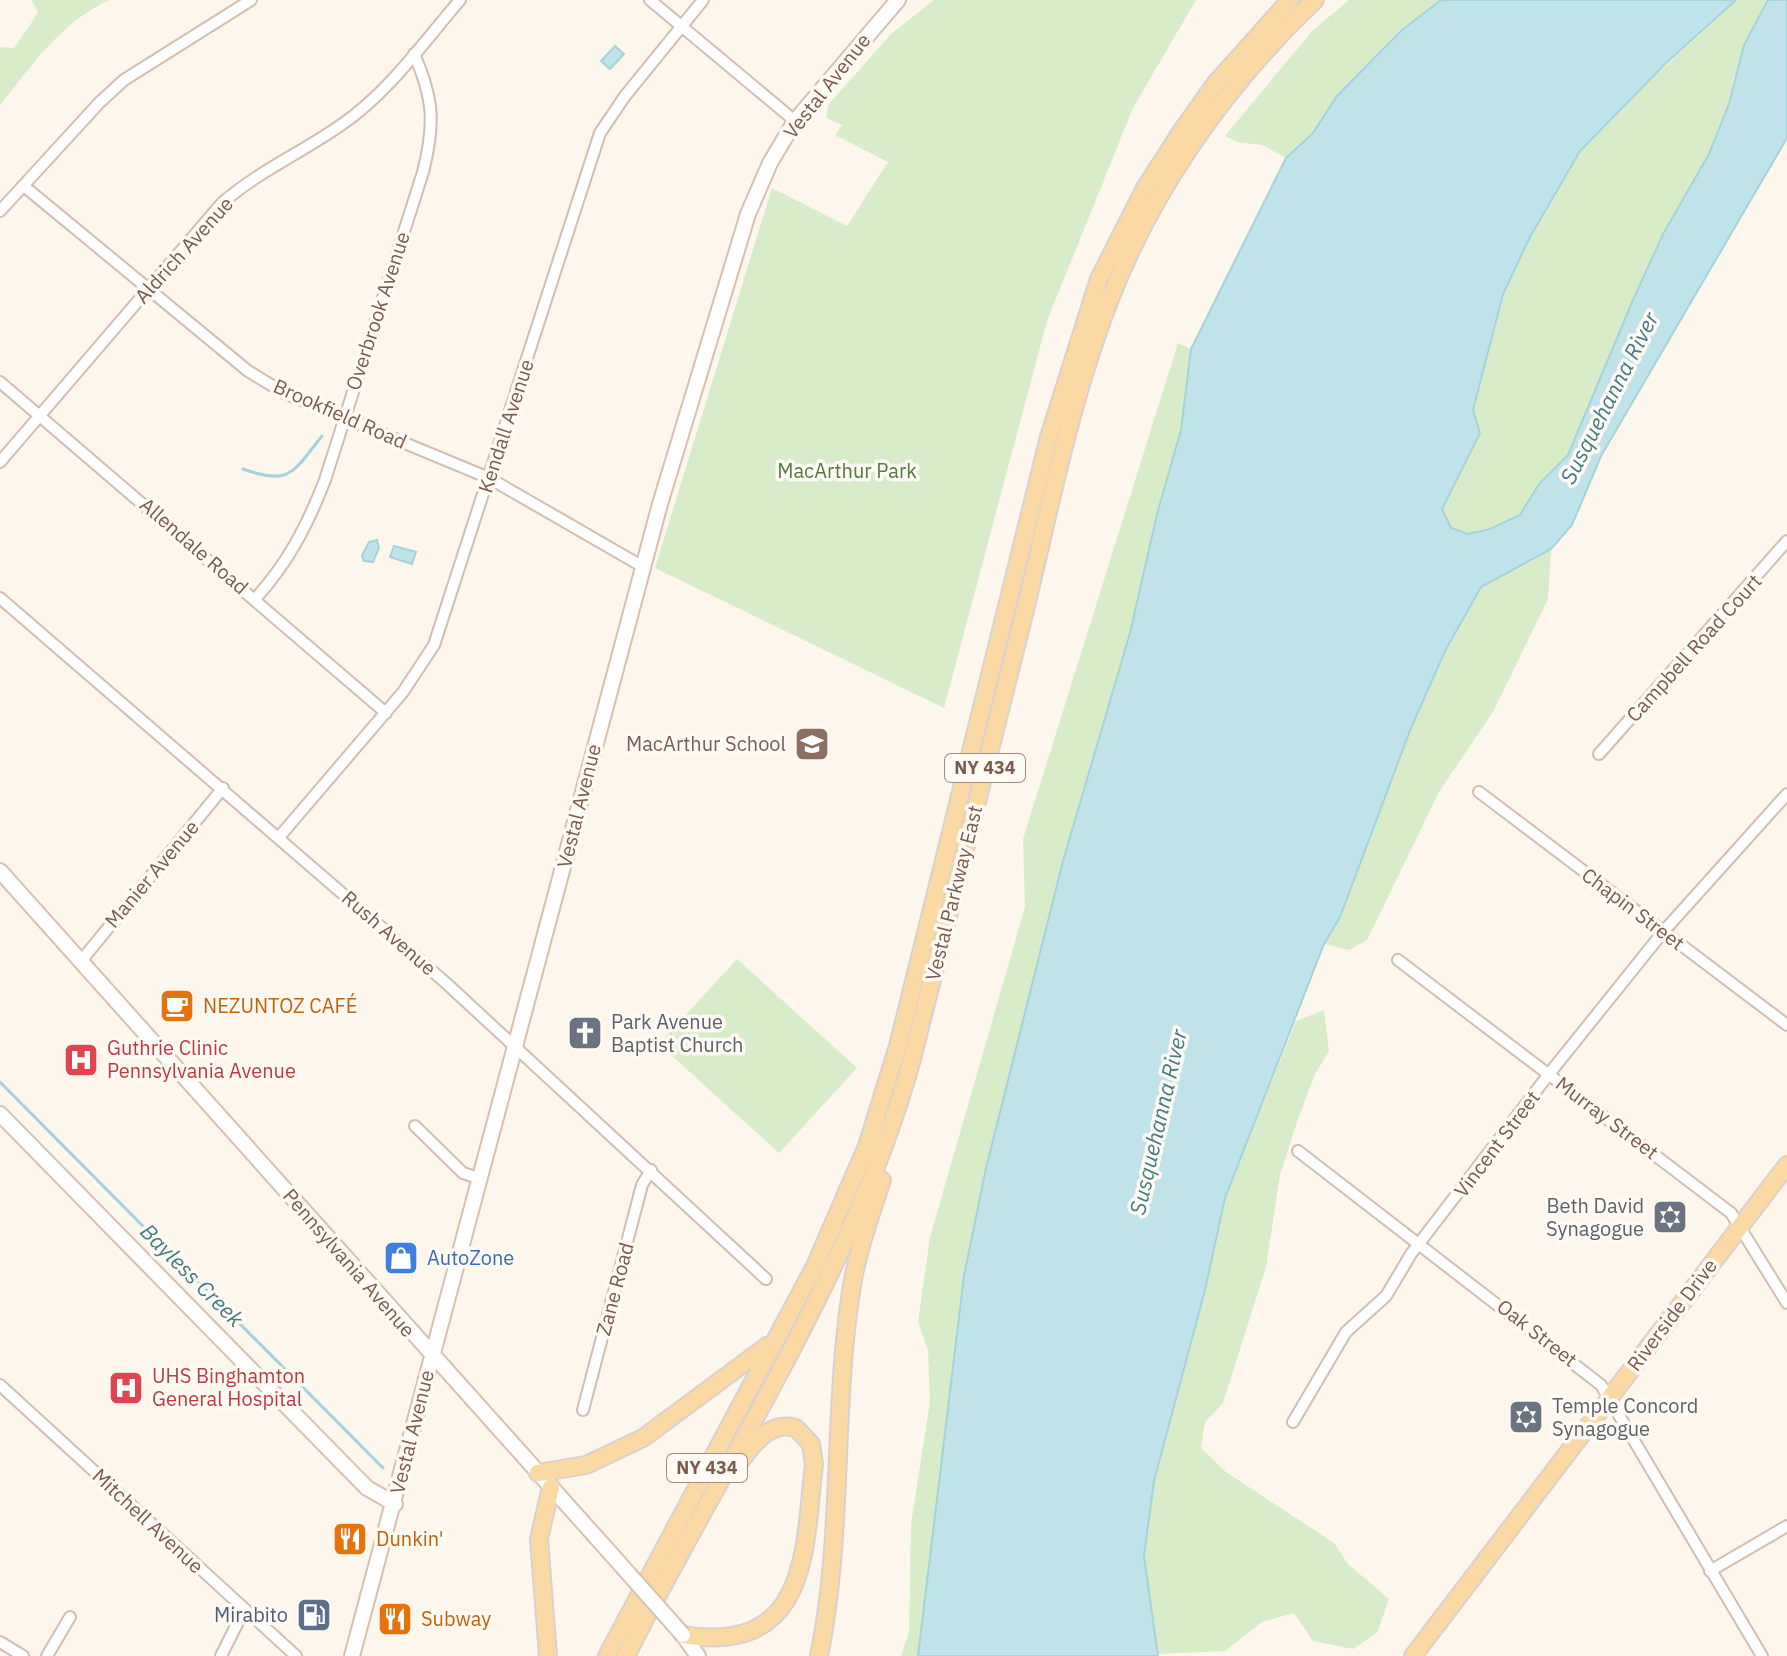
<svg xmlns="http://www.w3.org/2000/svg" width="1787" height="1656" font-family="'IBM Plex Sans',sans-serif">
  <style>
    .green { fill: #d8ecc9 }
    .water { fill: #bfe3e8; stroke: #a5d3da; stroke-width: 2 }
    .lines { fill: none; stroke-linecap: round; stroke-linejoin: round }
    .stream { stroke: #a5d3da; stroke-width: 3 }
    .street-casing { stroke: #d1beb0; stroke-width: 14 }
    .secondary-casing { stroke: #d6c0b0; stroke-width: 18 }
    .primary-casing { stroke: #dad1cd; stroke-width: 20 }
    .street { stroke: #fff; stroke-width: 10 }
    .secondary { stroke: #fff; stroke-width: 14 }
    .primary { stroke: #fbd9a5; stroke-width: 16 }
    .secondary-bridge-casing { stroke: #d6c0b0; stroke-width: 18; stroke-linecap: butt }
    .secondary-bridge { stroke: #fff; stroke-width: 14 }
    .labels { text-anchor: middle; stroke-width: 7; stroke-linejoin: round; paint-order: stroke }
    .shield { fill: #fffaf3; stroke: #a28b7f; stroke-width: 2 }
    .shield-label { font-size: 18px; font-weight: bold; fill: #7a5c4d }
    .street-label { font-size: 20px; fill: #7a5c4d; stroke: #fffaf3 }
    .park-label { font-size: 20px; fill: #537a41; stroke: #fffaf3 }
    .education-label { font-size: 20px; fill: #785e54; stroke: #fffaf3; text-anchor: end }
    .food-label { font-size: 20px; fill: #c56008; stroke: #fffaf3; text-anchor: start }
    .worship-label { font-size: 20px; fill: #5b616d; stroke: #fffaf3; text-anchor: start }
    .health-label { font-size: 20px; fill: #be3a42; stroke: #fffaf3; text-anchor: start }
    .shop-label { font-size: 20px; fill: #366cbe; stroke: #fffaf3; text-anchor: start }
    .service-label { font-size: 20px; fill: #4e5e75; stroke: #fffaf3; text-anchor: end }
    .water-label { font-size: 22px; font-style: italic; fill: #437c86; stroke: #fffaf3 }
  </style>
  <rect width="100%" height="100%" fill="#fdf6ec"/>
  <path class="green" d="M32,0H109C62,22 31,65 0,106V47L14,48L38,13Z
    M934,0H1196L1133,108L1047,321L944,708L655,568L772,188L847,226L888,162L835,135L842,125L826,118L828,105L891,34Z
    M1349,0H1441L1401,30L1337,96L1313,133L1286,158L1262,145L1237,142L1225,136L1313,30Z
    M1736,0H1768L1733,81L1729,104L1709,155L1663,234L1633,300L1568,455L1539,484L1520,515L1490,529L1468,534L1451,528L1442,509C1473,440 1476,362 1503,292C1518,256 1558,177 1583,148C1630,94 1686,50 1736,0Z
    M1178,343L1191,349L1181,430L1156,514L1130,633L1063,861L986,1168L964,1276L921,1641L918,1656H901L909,1632L911,1524L930,1402L928,1350L918,1322L930,1237L1025,907L1023,839Z
    M1551,549L1548,599L1493,712L1439,792L1367,940L1349,950L1324,944L1340,917L1411,728L1445,651L1481,586Z
    M737,959L857,1068L779,1153L659,1044Z
    M1324,1010L1329,1051L1315,1074L1297,1122L1280,1175L1266,1267L1223,1403L1205,1422L1201,1448L1226,1472L1334,1543L1348,1564L1389,1599L1377,1633L1353,1649L1313,1641L1294,1613L1262,1622L1225,1651L1158,1654L1144,1556L1154,1481L1205,1290L1225,1198L1296,1021Z"/>
  <path class="water" d="M1441,0H1736L1665,64L1580,151L1530,237L1503,294L1473,410L1480,433L1442,509L1451,528L1468,534L1490,529L1520,515L1539,484L1568,455L1633,300L1663,234L1709,154L1729,104L1744,45L1768,0H1787V138L1601,456L1572,525L1551,549L1481,587L1445,651L1411,728L1340,917L1324,944L1225,1198L1205,1290L1154,1481L1144,1556L1158,1656H918L964,1276L986,1168L1063,861L1130,633L1157,514L1181,430L1191,349L1286,158L1313,133L1337,96L1402,30Z
    M615,46L624,54L610,69L601,61Z
    M377,540L379,548L373,562L364,561L362,555L369,542Z
    M394,546L416,552L412,564L390,557Z"/>
  <g class="lines">
    <path class="stream" d="M243,469C291,486 293,472 322,436
      M0,1082L383,1468"/>
    <g class="street-casing">
      <path id="street" d="M650,0L795,121
        M25,187L248,371L284,393L489,478L645,568
        M0,211L100,102L124,80L251,0
        M0,382L386,713
        M0,462L222,203C259,171 301,153 341,125C388,93 423,43 460,0
        M0,598L446,983L766,1279
        M255,599C288,563 307,526 325,480L423,172C435,125 434,99 414,54
        M1599,754L1787,541
        M1479,792L1787,1025
        M280,836L403,692L434,645L600,133L625,96L703,0
        M1398,960L1731,1213L1787,1303
        M81,961L223,788
        M415,1126L463,1173L478,1178
        M1298,1151L1601,1385L1762,1656
        M0,1385L296,1656
        M583,1410L642,1185L651,1170
        M1293,1422L1346,1332L1386,1296L1411,1254L1549,1074L1663,932L1787,794
        M1710,1571L1787,1526
        M0,1642L23,1656
        M47,1656L70,1617
        M221,1656L244,1610"/>
    </g>
    <g class="secondary-casing">
      <path id="secondary" d="M0,871L612,1555
        M0,1114L367,1488L395,1504
        M683,1635L698,1656
        M352,1656L660,504L748,214L770,163L795,121L898,0"/>
    </g>
    <g class="primary-casing">
      <path id="primary" d="M538,1473L586,1465L643,1438L767,1346
        M683,1635C812,1656 804,1543 814,1464L811,1444L796,1428C769,1420 752,1446 738,1464
        M548,1656L539,1539L551,1487
        M607,1656L815,1266L867,1146L898,1046L1049,437L1099,279L1145,188L1183,129L1215,84L1290,0
        M626,1656C725,1460 853,1273 912,1059C950,912 986,765 1023,618C1047,521 1066,421 1100,326C1143,202 1220,90 1315,0
        M819,1656C844,1534 832,1408 852,1285C858,1249 871,1214 882,1180
        M1413,1656L1787,1165"/>
    </g>
    <use href="#street" class="street"/>
    <use href="#secondary" class="secondary"/>
    <use href="#primary" class="primary"/>
    <g class="secondary-bridge-casing">
      <path id="secondary-bridge" d="M612,1555L683,1635"/>
    </g>
    <use href="#secondary-bridge" class="secondary-bridge"/>
  </g>
  <defs>
    <g id="school-square" transform="scale(1.8)"><rect x="-9" y="-9" width="18" height="18" rx="4" fill="#8d6e63" stroke="#fffaf3"/><path d="M0-5L7-2L0 1L-7-2ZM-4 1L0 2.5L4 1V4Q0 6-4 4Z" fill="#fff"/></g>
    <g id="cafe-square" transform="scale(1.8)"><rect x="-9" y="-9" width="18" height="18" rx="4" fill="#e8710a" stroke="#fffaf3"/><path d="M-5.5-4.5H6V0H3Q3 3.5 0 3.5H-2.5Q-5.5 3.5-5.5 0ZM3-3.2v2h1.7v-2ZM-6 4.5H4V6H-6Z" fill="#fff"/></g>
    <g id="church-square" transform="scale(1.8)"><rect x="-9" y="-9" width="18" height="18" rx="4" fill="#6b7280" stroke="#fffaf3"/><path d="M-1.2-6h2.4v3.5h3.3v2.4h-3.3V6h-2.4V-.1h-3.3v-2.4h3.3Z" fill="#fff"/></g>
    <g id="hospital-square" transform="scale(1.8)"><rect x="-9" y="-9" width="18" height="18" rx="4" fill="#e0444e" stroke="#fffaf3"/><path d="M-5-5h3v3.5h4V-5h3V5h-3V1.5h-4V5h-3Z" fill="#fff"/></g>
    <g id="synagogue-square" transform="scale(1.8)"><rect x="-9" y="-9" width="18" height="18" rx="4" fill="#6b7280" stroke="#fffaf3"/><path d="M0-6.5L5.6 3.2H-5.6ZM0 6.5L5.6-3.2H-5.6Z" fill="#fff"/></g>
    <g id="shop-square" transform="scale(1.8)"><rect x="-9" y="-9" width="18" height="18" rx="4" fill="#3f7fe0" stroke="#fffaf3"/><path d="M-5-2.5h2.3a2.7 3.5 0 0 1 5.4 0H5L5.5 6h-11ZM-1.5-2.5h3a1.5 2.3 0 0 0-3 0Z" fill="#fff"/></g>
    <g id="restaurant-square" transform="scale(1.8)"><rect x="-9" y="-9" width="18" height="18" rx="4" fill="#e8710a" stroke="#fffaf3"/><path d="M-5-6h1v4h1v-4h1v4h1v-4h1v5L-1.5 .5V6h-2V.5L-5-1ZM5-6V6H3V1.5H1.5Q1.5-4 5-6Z" fill="#fff"/></g>
    <g id="fuel-square" transform="scale(1.8)"><rect x="-9" y="-9" width="18" height="18" rx="4" fill="#5c6f8a" stroke="#fffaf3"/><path d="M-5.5-6h7V0h2V4h1.3V-2.5L3-4.5l.8-.8L6-3V5H2.5V1h-1V6h-7ZM-4.2-4.7v3.2H.2V-4.7Z" fill="#fff"/></g>
  </defs>
  <g fill-rule="evenodd">
    <use href="#school-square" x="812" y="744"/>
    <use href="#cafe-square" x="177" y="1006"/>
    <use href="#church-square" x="585" y="1033"/>
    <use href="#hospital-square" x="81" y="1060"/>
    <use href="#synagogue-square" x="1670" y="1217"/>
    <use href="#shop-square" x="401" y="1258"/>
    <use href="#hospital-square" x="126" y="1388"/>
    <use href="#synagogue-square" x="1526" y="1417"/>
    <use href="#restaurant-square" x="350" y="1539"/>
    <use href="#fuel-square" x="314" y="1615"/>
    <use href="#restaurant-square" x="395" y="1619"/>
  </g>
  <g class="labels">
    <g class="shield">
      <rect x="945" y="754" width="80" height="28" rx="6"/>
      <rect x="667" y="1454" width="80" height="28" rx="6"/>
    </g>
    <g class="shield-label">
      <text x="985" y="774">NY 434</text>
      <text x="707" y="1474">NY 434</text>
    </g>
    <g class="street-label">
      <text transform="translate(827 86) rotate(-52)" y="7">Vestal Avenue</text>
      <text transform="translate(184 250) rotate(-48)" y="7">Aldrich Avenue</text>
      <text transform="translate(378 311) rotate(-72)" y="7">Overbrook Avenue</text>
      <text transform="translate(340 414) rotate(24)" y="7">Brookfield Road</text>
      <text transform="translate(506 426) rotate(-72)" y="7">Kendall Avenue</text>
      <text transform="translate(194 546) rotate(41)" y="7">Allendale Road</text>
      <text transform="translate(1694 648) rotate(-48)" y="7">Campbell Road Court</text>
      <text transform="translate(579 806) rotate(-76)" y="7">Vestal Avenue</text>
      <text transform="translate(152 874) rotate(-50)" y="7">Manier Avenue</text>
      <text transform="translate(954 893) rotate(-76)" y="7">Vestal Parkway East</text>
      <text transform="translate(1633 909) rotate(37)" y="7">Chapin Street</text>
      <text transform="translate(389 933) rotate(41)" y="7">Rush Avenue</text>
      <text transform="translate(1607 1118) rotate(37)" y="7">Murray Street</text>
      <text transform="translate(1497 1144) rotate(-53)" y="7">Vincent Street</text>
      <text transform="translate(349 1263) rotate(49)" y="7">Pennsylvania Avenue</text>
      <text transform="translate(615 1289) rotate(-75)" y="7">Zane Road</text>
      <text transform="translate(1672 1315) rotate(-53)" y="7">Riverside Drive</text>
      <text transform="translate(1537 1333) rotate(38)" y="7">Oak Street</text>
      <text transform="translate(412 1432) rotate(-76)" y="7">Vestal Avenue</text>
      <text transform="translate(148 1521) rotate(43)" y="7">Mitchell Avenue</text>
    </g>
    <g class="park-label">
      <text x="847" y="478">MacArthur Park</text>
    </g>
    <g class="education-label">
      <text x="786" y="751">MacArthur School</text>
    </g>
    <g class="food-label">
      <text x="203" y="1013">NEZUNTOZ CAFÉ</text>
      <text x="376" y="1546">Dunkin'</text>
      <text x="421" y="1626">Subway</text>
    </g>
    <g class="worship-label">
      <text x="611" y="1029">Park Avenue<tspan x="611" dy="23">Baptist Church</tspan></text>
      <text x="1644" y="1213" text-anchor="end">Beth David<tspan x="1644" dy="23">Synagogue</tspan></text>
      <text x="1552" y="1413">Temple Concord<tspan x="1552" dy="23">Synagogue</tspan></text>
    </g>
    <g class="health-label">
      <text x="107" y="1055">Guthrie Clinic<tspan x="107" dy="23">Pennsylvania Avenue</tspan></text>
      <text x="152" y="1383">UHS Binghamton<tspan x="152" dy="23">General Hospital</tspan></text>
    </g>
    <g class="shop-label">
      <text x="427" y="1265">AutoZone</text>
    </g>
    <g class="service-label">
      <text x="288" y="1622">Mirabito</text>
    </g>
    <g class="water-label">
      <text transform="translate(1609 398) rotate(-63)" y="8">Susquehanna River</text>
      <text transform="translate(1158 1122) rotate(-77)" y="8">Susquehanna River</text>
      <text transform="translate(192 1275) rotate(45)" y="8">Bayless Creek</text>
    </g>
  </g>
</svg>
